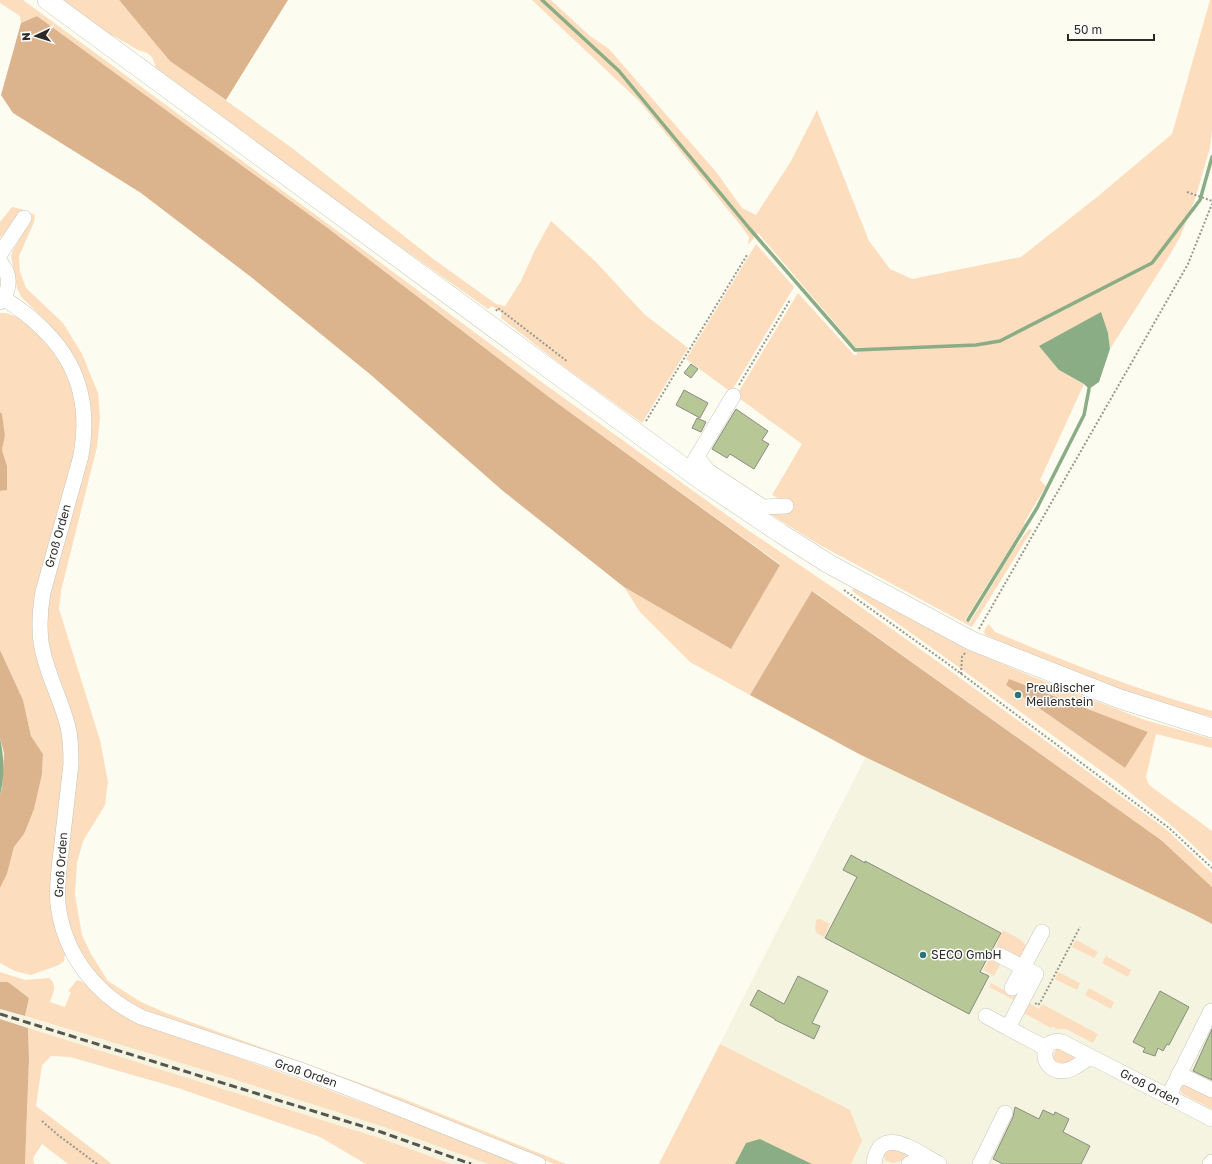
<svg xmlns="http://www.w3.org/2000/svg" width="1212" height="1164" font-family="'Golos Text',sans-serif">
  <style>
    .built { fill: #f5f4e1 }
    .green { fill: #fcddbe; fill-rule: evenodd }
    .forest { fill: #dbb48e }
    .water { fill: #8bad85 }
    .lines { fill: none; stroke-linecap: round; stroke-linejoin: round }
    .stream { stroke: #8bad85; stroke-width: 3.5 }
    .building { fill: #b7c796; stroke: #898c83 }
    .minor-casing { stroke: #c7c6bb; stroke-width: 16 }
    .major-casing { stroke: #c7c6bb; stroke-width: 20 }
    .path { stroke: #999890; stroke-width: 2; stroke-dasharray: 2 2; stroke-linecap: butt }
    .minor { stroke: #fff; stroke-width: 15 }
    .major { stroke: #fff; stroke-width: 19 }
    .rail { stroke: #56554f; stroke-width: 3; stroke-dasharray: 8 4; stroke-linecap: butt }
    .poi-dot { fill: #2b7576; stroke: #fff; stroke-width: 1.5 }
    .labels { text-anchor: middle; stroke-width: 3; stroke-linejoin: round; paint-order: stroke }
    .street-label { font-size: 12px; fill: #2b2a26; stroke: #fff }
    .poi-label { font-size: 12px; fill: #2b2a26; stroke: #fff; text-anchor: start }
  </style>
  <rect width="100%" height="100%" fill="#fdfcf1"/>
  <path class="built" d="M866,756L1195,915L1212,924V1164H659Z
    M0,1009L214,1073L384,1127L488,1164H452L380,1138L0,1019Z"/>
  <path class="green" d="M0,0H23L358,246L543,383L742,526L841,593L941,664L1167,830L1212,873V887L1161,840L813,591L750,695L690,662L640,612L624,587L731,649L780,564L553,400L329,229L37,16L21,23L20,16L0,3Z
    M62,0H119L171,61L292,148L432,258L496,304L505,306L521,281L535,250L551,221L595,261L644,314L688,348L642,423L563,366L501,318L502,313L492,306L488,309L385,236L158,73L152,57L147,53L138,50L114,36L105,33Z
    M532,0H551L590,36L609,49L717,173L742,208L756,215L790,163L817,110L869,241L890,269L912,279L1021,257L1097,197L1172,134L1210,0H1212V129L1210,148L1195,199L1181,235L1171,253L1110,349L1108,333L1059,370L1084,384L1040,480L1046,486L1024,523L1025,524L965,620L970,622L1012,552L1029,529L1032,530L972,627L818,544L765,511L773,508L784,514L788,508L787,503L772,495L802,444L736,396L798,293L854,355H857L856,348L758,233L748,245L749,237L742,227L640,102Z
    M12,207L21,209L35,215L34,222L19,256L20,272L26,288L63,323L82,354L98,393L100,418L97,447L61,591L59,609L100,740L108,782L105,805L83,841L77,863L75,895L82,935L91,954L108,981L141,1002L166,1013L404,1099L566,1164H554L403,1102L145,1010C132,1004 119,997 108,988C82,966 69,934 64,902L68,702L51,659L48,645L47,628L48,594L90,409C82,357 59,332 22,298L17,288L11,256L13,250L32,218L20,211L13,223L0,238V222Z
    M756,244L794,287L731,392L686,359Z
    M0,313H6L20,318L55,348L72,383L78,412L76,455L36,592L64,745L56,924L62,947L65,954L64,961L59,965L31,975L15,971L0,963V888L7,874L14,847L24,834L42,774L43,754L31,736L23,700L0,650V491L7,490V466L2,450L5,434L2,414L0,412Z
    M853,588L957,644L1031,676L1145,720L1212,739V748L1156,734L1146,777L1149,785L1212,831V863L1172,826L1118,783L946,658L852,591ZM1009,680L1148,732L1125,768L1006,685Z
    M989,624L995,632C1066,662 1137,690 1212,711V717L1164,705L1081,676L985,635C983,630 986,627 989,624Z
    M820,919L830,924L824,937L818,934L815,930L816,920Z
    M1003,930C1011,935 1024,939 1027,948L1022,959L996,946Z
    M1076,940L1098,952L1094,958L1072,947Z
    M1106,956L1131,970L1128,977L1102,963Z
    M990,957L1001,963L994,976L983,970Z
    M0,972L25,980L49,978C58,985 53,993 50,1002L65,1007L71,992L68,991L77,980C88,982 95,995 104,1002C115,1011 128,1017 141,1024L296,1078L412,1121L517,1164H488L384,1127L214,1073L25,1016L29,998L8,982H0Z
    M1058,972L1080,983L1077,990L1055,979Z
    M991,983L1018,998L1016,1001L989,987Z
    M1089,988L1114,1002L1111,1009L1085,995Z
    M1027,1002L1039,1009L1042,1004L1098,1034L1093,1043L1066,1029H1057L1052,1026L1051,1028L1022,1012Z
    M28,1028L380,1138L452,1164H366L320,1137L178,1088L70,1057L51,1056L42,1065L36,1106L112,1164H68L42,1144L33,1158L34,1164H25L29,1059Z
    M720,1044L850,1110L862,1141L851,1164H812L760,1139L746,1143L735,1164H659Z
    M1057,1049H1062L1074,1054V1061C1063,1064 1060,1068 1053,1058L1055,1052Z
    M1180,1083L1212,1094V1109L1183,1094L1181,1092Z
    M891,1148L905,1153L906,1156L904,1160L893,1163L885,1160L884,1155V1151Z"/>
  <path class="forest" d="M119,0H288L226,100L170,61Z
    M37,16L329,229L553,400L780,565L731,649L624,587L503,491L371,375L251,277L141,193L13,113L1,95L21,23Z
    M0,412L2,414L5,435L2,450L7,466V490L0,491Z
    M812,591L1161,840L1212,887V924L1195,915L859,754L750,695Z
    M0,650L23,700L31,736L43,754L42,774L34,809L24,834L14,847L7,874L0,888V795L2,788L4,753L0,738Z
    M1009,679L1027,686L1148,732L1125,768L1006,685Z
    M0,982H8L29,998L25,1016L0,1009Z
    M0,1019L28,1028L29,1059L25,1164H0Z"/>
  <path class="water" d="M1101,312L1108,333L1110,349L1099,382L1089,389L1084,384L1059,370L1039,346Z
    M0,738C4,756 5,777 0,795Z
    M760,1139L812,1164H735L746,1143Z"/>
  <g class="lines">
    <path class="stream" d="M542,0L619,71L749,228L855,350L976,345L1000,341L1152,263L1200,200L1212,157
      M968,620L1037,508L1084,415L1089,389"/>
  </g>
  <path class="building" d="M691,364L698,369L691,378L684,373Z
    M684,390L708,403L700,418L676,405Z
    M736,409L768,431L762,440L769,444L754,469L730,454L727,458L712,449Z
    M697,418L706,422L701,432L692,428Z
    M851,855L865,863V861L1001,933L980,972L989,976L969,1014L825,938L857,877L843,870Z
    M798,976L828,991L812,1023L820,1026L814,1039L775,1020V1019L750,1005L758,990L784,1004Z
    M1160,991L1189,1007L1169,1045L1167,1044L1163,1051L1158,1048L1155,1056L1143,1052L1145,1048L1133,1042Z
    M1212,1029V1080L1193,1071Z
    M1015,1107L1039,1119L1043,1110L1054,1115L1055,1112L1069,1119L1063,1132L1090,1146L1081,1164H1003L993,1159L1013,1117Z"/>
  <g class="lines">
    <g class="minor-casing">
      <path id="minor" d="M0,254L24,218
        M0,262C11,274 11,289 0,302
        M3,298C64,336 94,384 81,456L43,592C40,609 39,625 41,642C45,671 61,698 68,727C71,739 71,752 71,764C68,790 65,817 62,843C60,863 56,884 58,904C64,955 96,995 141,1017L298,1069L356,1091L538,1164
        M697,457L708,471L763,507L786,506
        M692,465L733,396
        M999,955L1036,974L1008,1028L1046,1048
        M1012,988L1042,932
        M986,1016L1008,1028
        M1090,1057C1082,1062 1072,1071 1063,1071C1038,1071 1040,1036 1062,1042L1212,1119
        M1179,1074L1212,1090
        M1168,1097L1211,1011
        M874,1163C880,1122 918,1153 939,1164
        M909,1164L923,1156
        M980,1164L1005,1113
        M1210,1164L1212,1162"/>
    </g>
    <g class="major-casing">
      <path id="major" d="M47,0L701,480L780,533L829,564L972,641L1120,699L1212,728"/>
    </g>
    <path class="path" d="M1187,192L1212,201
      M496,311L498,308L568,362
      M739,385L790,300
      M646,421L747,255
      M844,590L944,661L1169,828L1212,868
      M979,629L1188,264L1212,204
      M961,674L962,657L965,653
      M1035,1003L1038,1005L1040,1003L1080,927
      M42,1121L58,1135L97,1164"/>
    <use href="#minor" class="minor"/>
    <use href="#major" class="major"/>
    <path class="rail" d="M0,1014L381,1132L471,1164"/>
  </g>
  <g class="poi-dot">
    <circle cx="1018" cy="695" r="4"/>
    <circle cx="923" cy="955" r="4"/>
  </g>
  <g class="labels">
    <g class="street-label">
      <text transform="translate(58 536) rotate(-74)" y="4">Groß Orden</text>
      <text transform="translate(61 865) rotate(-86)" y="4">Groß Orden</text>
      <text transform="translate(306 1073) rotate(19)" y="4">Groß Orden</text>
      <text transform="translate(1150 1087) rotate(27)" y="4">Groß Orden</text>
    </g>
    <g class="poi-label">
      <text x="1026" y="692">Preußischer<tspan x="1026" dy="14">Meilenstein</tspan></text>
      <text x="931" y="959">SECO GmbH</text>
    </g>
  </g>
  <g transform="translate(36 36) rotate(266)" stroke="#ffffff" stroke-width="3" paint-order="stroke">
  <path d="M0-3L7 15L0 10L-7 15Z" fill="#2b2a26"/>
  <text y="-6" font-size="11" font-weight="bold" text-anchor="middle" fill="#2b2a26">N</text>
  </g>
  <path d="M1068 34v6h86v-6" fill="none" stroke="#2b2a26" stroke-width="2"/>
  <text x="1074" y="34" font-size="12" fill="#2b2a26" stroke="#ffffff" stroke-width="3" paint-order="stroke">50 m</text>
</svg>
